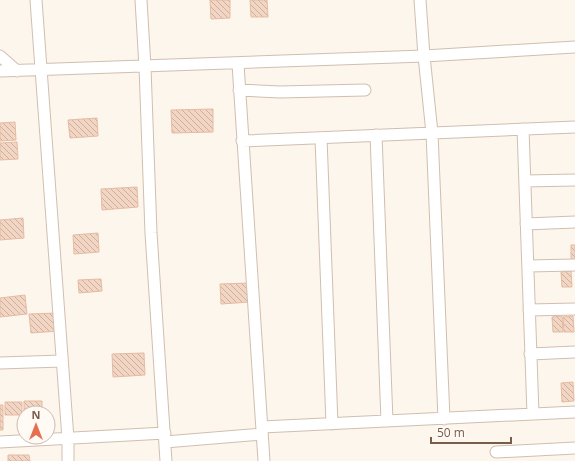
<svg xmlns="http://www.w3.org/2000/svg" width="575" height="461" font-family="'Open Sans',sans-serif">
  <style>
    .building { fill: url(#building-back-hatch); stroke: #e6bba3 }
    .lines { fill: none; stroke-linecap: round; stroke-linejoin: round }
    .minor-casing { stroke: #d1beb0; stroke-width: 13 }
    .minor { stroke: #fff; stroke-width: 11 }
  </style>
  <defs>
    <pattern id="building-back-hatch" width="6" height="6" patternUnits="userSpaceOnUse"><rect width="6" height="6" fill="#f3d5c3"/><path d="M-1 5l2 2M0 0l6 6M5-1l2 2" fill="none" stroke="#cab0a1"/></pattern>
  </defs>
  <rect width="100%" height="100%" fill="#fdf6ec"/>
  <path class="building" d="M210,0H230V18L211,19Z
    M250,0H267L268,17H251Z
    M213,109V132L172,133L171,110Z
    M97,118L98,136L70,138L68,120Z
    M15,122L16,140L0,141V123Z
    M17,142L18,159L0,160V143Z
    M137,187L138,207L102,210L101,189Z
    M23,218L24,238L0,240V220Z
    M98,233L99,252L74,254L73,235Z
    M571,245H575V260H571Z
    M571,271L572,287H562L561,272Z
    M101,279L102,291L79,293L78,280Z
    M249,283L250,302L221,304L220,284Z
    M25,295L27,314L0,317V298Z
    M57,313L59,331L31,333L29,314Z
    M562,316L563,332H553L552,317Z
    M573,316L574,332H564L563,317Z
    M144,353L145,375L113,377L112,354Z
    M573,382L574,401L562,402L561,383Z
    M24,401H42V413H24Z
    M5,402H22V415H5Z
    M0,405H3V430H0Z
    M8,455H29L30,461H8Z"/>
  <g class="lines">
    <g class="minor-casing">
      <path id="minor" d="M36,0L68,439V461
        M141,0L145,67L151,233L166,461
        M420,0L424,56L432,133L444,419
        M0,56L17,71
        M238,64L264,461
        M0,71L424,56L575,47
        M239,90L280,92L365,90
        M523,129L533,414
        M376,135L387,421
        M321,138L332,424
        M242,141L575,127
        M525,181L575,180
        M526,224L575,222
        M528,266L575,265
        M529,310L575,309
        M530,354L575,352
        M0,363L62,361
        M262,427L575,412
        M0,442L165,433
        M165,442L262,434
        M496,452L575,448"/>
    </g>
    <use href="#minor" class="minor"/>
  </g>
  <g transform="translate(36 425)"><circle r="19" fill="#fffaf3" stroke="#cabbb1"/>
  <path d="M0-3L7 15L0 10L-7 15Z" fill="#e76f51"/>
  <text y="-6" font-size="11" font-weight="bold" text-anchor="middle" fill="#7a5c4d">N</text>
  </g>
  <path d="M431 437v6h80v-6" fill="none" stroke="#7a5c4d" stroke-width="2"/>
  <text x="437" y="437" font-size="12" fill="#7a5c4d" stroke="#fffaf3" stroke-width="3" paint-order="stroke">50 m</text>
</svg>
